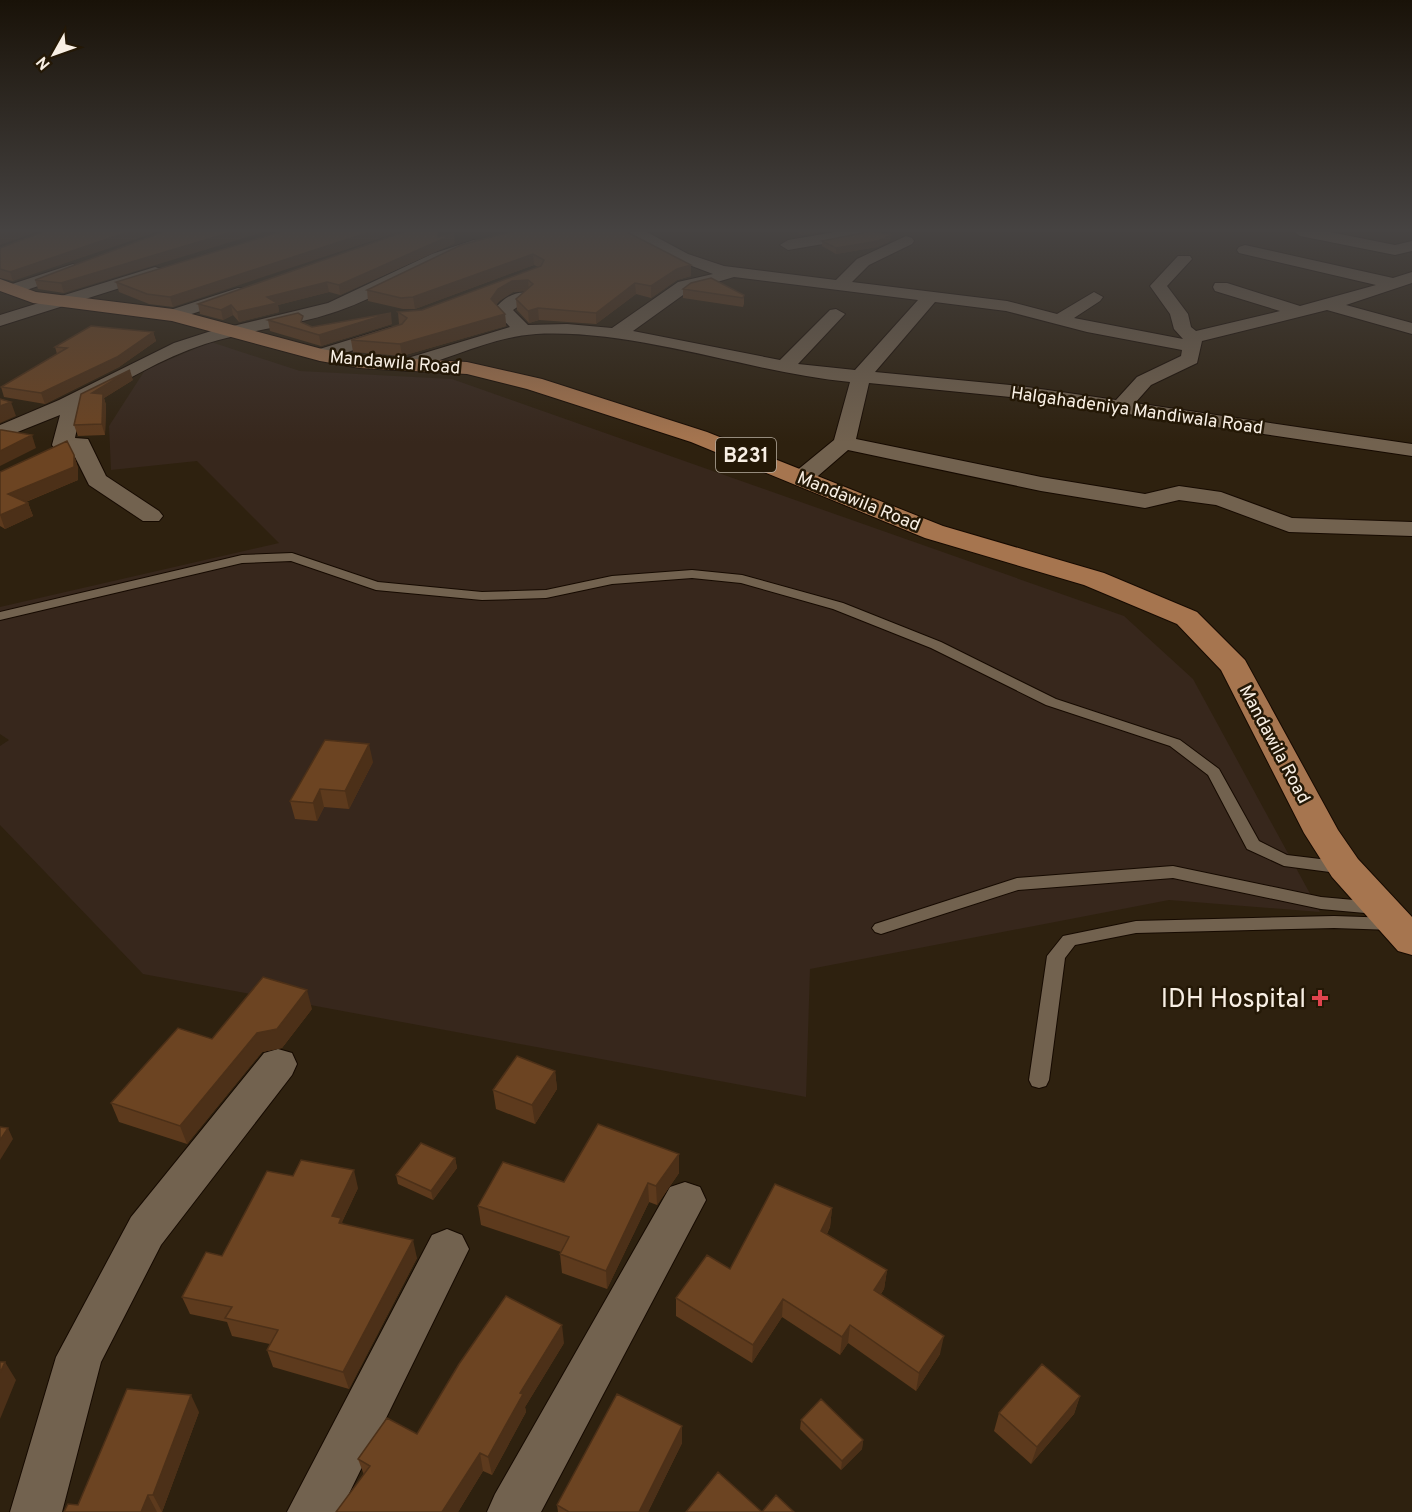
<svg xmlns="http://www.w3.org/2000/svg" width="1412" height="1512" font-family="Overpass,sans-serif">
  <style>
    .medical { fill: #37271c }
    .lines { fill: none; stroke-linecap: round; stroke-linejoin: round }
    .lane-casing { stroke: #160a00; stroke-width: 2 }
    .street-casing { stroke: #160a00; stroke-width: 2 }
    .primary-casing { stroke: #160a00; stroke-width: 2 }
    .lane { fill: #72624f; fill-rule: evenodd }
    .street { fill: #72624f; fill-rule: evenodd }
    .primary { fill: #a6754f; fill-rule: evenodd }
    .wall { fill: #5d3a1d }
    .shaded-wall { fill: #4c3018 }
    .building { fill: #6c4422; stroke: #4c3018; stroke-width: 1.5 }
    .health-dot { fill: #e0444e; stroke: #241806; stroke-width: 2 }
    .labels { text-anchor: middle; stroke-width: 5; stroke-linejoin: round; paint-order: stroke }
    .far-street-label { font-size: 18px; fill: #f8efe4; stroke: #241806 }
    .shield { fill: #241806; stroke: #b8aea1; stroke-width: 1.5 }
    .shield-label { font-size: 20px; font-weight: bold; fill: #f8efe4 }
    .near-poi-label { font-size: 26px; fill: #f8efe4; stroke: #241806; text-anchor: end }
  </style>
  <rect width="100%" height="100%" fill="#2e210f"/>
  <path class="medical" d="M211,342L300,371L452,379L1124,616L1193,679L1320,912L1169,900L810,969L806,1097L143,974L0,825V746L9,740L0,734V607L279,543L197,461L111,470L109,426L145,370Z"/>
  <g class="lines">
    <g class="lane-casing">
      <path id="lane" d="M292,553L378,582L482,592L546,590L612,576L692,570L742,575L843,603L941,642L1056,699L1180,740L1219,769L1259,841L1287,855L1345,862L1351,864L1353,868L1351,872L1345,874L1284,866L1247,849L1208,775L1170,746L1046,705L931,648L833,609L741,583L692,578L612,584L546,598L482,600L376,590L291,561L242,563L0,620V612L242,555Z
        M1173,866L1321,897L1376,902L1382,904L1385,908L1382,912L1376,914L1321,909L1173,878L1018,890L881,934L875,932L872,928L875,924L1017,878Z
        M1334,916L1393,918L1399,920L1402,924L1399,928L1393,930L1334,928L1136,933L1075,945L1065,958L1049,1080L1046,1086L1039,1088L1032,1086L1029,1080L1047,956L1063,936L1136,921Z"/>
    </g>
    <g class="street-casing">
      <path id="street" d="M626,231H645L688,254L724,266L836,280L857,259L906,236L912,238L914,241L912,244L869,265L852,282L1007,301L1057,314L1094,292L1103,297L1100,301L1074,318L1183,339L1174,329L1170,314L1150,286L1178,256H1190L1192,259L1167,286L1188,314L1191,327L1196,331L1280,311L1215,291L1213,287L1215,283H1227L1300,306L1376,285L1239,253L1237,250L1239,247L1245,245L1393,278L1412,272V283L1346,305L1412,323V334L1327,310L1202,341L1197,363L1151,385L1135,403L1412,444V456L1020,398L869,383L856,439L1041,477L1145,494L1179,486L1221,492L1292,518L1412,522V536L1289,532L1216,505L1179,500L1145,508L1041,491L848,450L811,482H795L792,477L795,472L834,440L850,382C747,372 639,329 536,334C491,337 448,360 405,371L395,365L398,361L510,327L494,310C502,299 515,290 529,293L532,297L513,310L528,325L567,324L612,328L678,282L713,274L676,260ZM734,277L918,300L855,370L798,364L845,314L836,309L830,310L780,360L633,331L690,290ZM935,302L1006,311L1087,332L1182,350L1181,356L1137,377L1116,400L1020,386L875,372Z
        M841,231H877L870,236L788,250L780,245L788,240Z
        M1293,231H1325L1395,245L1412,241V251L1395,255L1300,236Z
        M474,240L482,245L480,248C430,264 387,294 338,311C295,326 249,330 205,344C162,358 122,383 82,404L75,438L88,439L106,476L159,511L163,516L159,521H143L89,485L72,451L55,450L52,445L60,415L0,439V425L59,400L174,343L208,332L328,303L432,254Z
        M73,264L81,269L79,272L12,295L4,290L6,286Z
        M155,267L161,269L163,272L161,275L0,326V315Z
        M238,288L244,289L247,293L244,297L173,320L164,315L167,311Z
        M391,327L400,332L397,336L320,361L311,355L313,351Z
        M278,1049L292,1053L297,1064L292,1075L161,1245L101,1362L62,1512H10L56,1357L131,1217L264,1053Z
        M685,1182L700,1187L706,1200L541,1512H487L495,1494L670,1187Z
        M447,1229L462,1235L469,1249L340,1512H287L432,1235Z"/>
    </g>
    <g class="primary-casing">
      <path id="primary" d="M0,279L36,292L173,309L322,349L360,356L467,362L542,379L707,432L943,526L1104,573L1197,612L1245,660L1338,830L1358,859L1412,917V955L1398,951L1332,877L1304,833L1221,670L1177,624L1084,585L925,538L691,442L527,389L467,374L360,368L320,361L172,321L33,303L0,291Z"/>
    </g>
    <use href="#lane" class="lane"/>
    <use href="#street" class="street"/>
    <use href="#primary" class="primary"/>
  </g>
  <path class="wall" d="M45,231L13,281L0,278V248Z
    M165,231L64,293L38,289L35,280Z
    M283,231L173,307L149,304L119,292L116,282Z
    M795,231H826L802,235Z
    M438,237L455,243L340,295L329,292L278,305L279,312L239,322L233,315L223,320L200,314L198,304Z
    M822,241H890L877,247L836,254L822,246Z
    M461,245L691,265V276L677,280L651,298L636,294L596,324L539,320L529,323L517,310L516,299L525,291L513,292L499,301L496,305L505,314L506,326L402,356L353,352L351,340L401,325L399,324L398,312L422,310L538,267L534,265L415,309H403L368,301L367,290Z
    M683,289L744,295V304L743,307L683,298Z
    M268,320L304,324L312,327L392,324L321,346L270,331Z
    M153,332L156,341L119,367L45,404L4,397L1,387L57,354L55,347Z
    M133,380L104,398L106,405L105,435L78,436L74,425L81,394Z
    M74,455L78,468V480L26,502L28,503L33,516L5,529L0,526V472Z
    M373,762L349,809L324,807L317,821L295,819L290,801Z
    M312,1009L282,1048L262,1052L187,1144L119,1122L111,1103Z
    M555,1071L557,1089L535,1124L496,1109L493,1090Z
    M679,1154V1173L657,1205L649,1202L607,1289L562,1273L560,1254L561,1252L481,1225L478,1206L564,1182Z
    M455,1158L457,1168L433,1200L398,1184L396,1175Z
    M358,1188L342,1222L343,1224L417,1258L349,1389L273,1367L267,1350L270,1344L232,1336L227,1322L190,1314L182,1297L222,1256Z
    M832,1208L830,1227L827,1234L887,1270L884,1289L881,1294L940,1354L916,1391L848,1343L840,1355L782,1317L752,1363L676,1316V1298L730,1269Z
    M564,1343L525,1407L526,1412L492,1475L483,1471L458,1512H336L364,1475L358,1459L417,1434Z
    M1080,1396L1074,1414L1031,1464L994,1431L999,1413Z
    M199,1412L162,1512H64L78,1505Z
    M801,1420L863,1440L862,1449L841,1470L800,1429Z
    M682,1426V1443L648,1512H558L557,1505Z"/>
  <path class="shaded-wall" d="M10,231H40L0,245V235Z
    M131,231H160L13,281L10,272Z
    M235,231H267L64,293L61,283Z
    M373,231H402L173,307L170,297Z
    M802,231H826L802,235Z
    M454,234L455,243L340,295L339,285Z
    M891,235L890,241L877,247L836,254V248Z
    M533,254L534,265L415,309L413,297Z
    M691,265V276L677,280L651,298V286L677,269Z
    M528,280L529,291L513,292L499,301L492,310L491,299L498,289L512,281Z
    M327,282L329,292L278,305L279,312L239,322L237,312L267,297Z
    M635,283L636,294L596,324V313Z
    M231,305L233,315L223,320L221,310Z
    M538,308L539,320L529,323L528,311Z
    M391,313L392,324L321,346L319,335Z
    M505,314L506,326L402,356L400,344Z
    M153,332L156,341L119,367L45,404L41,393Z
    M130,370L133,380L104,398L106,405L105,435L92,393Z
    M11,402L16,416L0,423V406Z
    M32,435L36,448L0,466V451Z
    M74,455L78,468V480L13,507L8,494Z
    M28,503L33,516L5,529L0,515Z
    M369,744L373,762L349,809L345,791Z
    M320,789L324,807L317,821L313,803Z
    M307,990L312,1009L282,1048L262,1052L187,1144L180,1126L257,1033Z
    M555,1071L557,1089L535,1124L532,1105Z
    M8,1128L13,1139L0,1160V1140Z
    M679,1154V1173L657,1205L656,1186Z
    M455,1158L457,1168L433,1200L431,1191Z
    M354,1170L358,1188L342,1222L346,1236L332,1216Z
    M648,1183L649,1202L607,1289L606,1271Z
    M832,1208L830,1227L819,1249L821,1231Z
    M413,1240L417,1258L349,1389L343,1372Z
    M887,1270L884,1289L871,1308L874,1290Z
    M783,1299L782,1317L752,1363L753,1345Z
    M562,1325L564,1343L525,1407L526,1412L492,1475L488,1457L520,1393Z
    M850,1325L848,1343L840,1355L842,1337Z
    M944,1336L940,1354L916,1391L919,1373Z
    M5,1362L16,1380L0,1419V1373Z
    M191,1395L199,1412L162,1512L153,1495Z
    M1080,1396L1074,1414L1031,1464L1037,1447Z
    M682,1426V1443L648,1512H639Z
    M863,1440L862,1449L841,1470L842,1461Z
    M480,1453L483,1471L458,1512H442Z
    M148,1495L157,1512H141Z"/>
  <path class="building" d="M0,231H10L0,235Z
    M45,231H131L10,272L0,269V248Z
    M165,231H235L61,283L35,280Z
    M283,231H373L170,297L147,294L116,282Z
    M406,231H437L438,237L454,234L339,285L327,282L267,297L277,303L237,312L231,305L221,310L198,304Z
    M516,231H625L691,265L677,269L651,286L635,283L596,313L538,308L528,311L516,299L533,284L528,280L512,281L498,289L491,299L505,314L400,344L351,340L402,324L407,318L398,312L422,310L541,266L544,260L533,254L413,297L401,298L367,290L461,245L506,233Z
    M872,231L891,235L878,241L836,248L822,241Z
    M711,278L744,295L743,298L683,289L691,283Z
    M298,313L303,316L301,322L312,327L391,313L319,335L268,320Z
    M91,326L153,332L117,357L41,393L1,387L67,348L55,347Z
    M130,370L92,393L103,394L102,424L74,425L81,394Z
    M0,399L11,402L0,406Z
    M0,430H2L32,435L0,451Z
    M67,441L74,455V467L8,494L28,503L0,515V472Z
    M325,740L369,744L345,791L320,789L313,803L290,801Z
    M263,977L307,990L277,1029L257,1033L180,1126L111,1103L178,1028L212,1039Z
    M517,1056L555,1071L532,1105L493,1090Z
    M598,1124L679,1154L656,1186L648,1183L606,1271L560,1254L569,1237L478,1206L503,1162L564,1182Z
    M0,1127L8,1128L0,1140Z
    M421,1143L455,1158L431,1191L396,1175Z
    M301,1160L354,1170L332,1216L341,1218L339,1223L413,1240L343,1372L267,1350L278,1330L225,1318L232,1307L182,1297L206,1252L222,1256L267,1171L293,1176Z
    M775,1184L832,1208L821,1231L887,1270L874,1290L944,1336L919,1373L850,1325L842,1337L783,1299L753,1345L676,1298L707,1255L730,1269Z
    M506,1296L562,1325L520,1393L523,1394L488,1457L480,1453L442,1512H336L370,1466L358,1459L387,1418L417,1434L459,1364Z
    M0,1362H5L0,1373Z
    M1042,1364L1080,1396L1037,1447L999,1413Z
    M127,1389L191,1395L153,1495H148L141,1512H64L68,1504L78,1505Z
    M617,1394L682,1426L639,1512H569L557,1505Z
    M821,1399L863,1440L842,1461L801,1420Z
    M718,1472L762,1512L776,1495L794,1512H686Z"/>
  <linearGradient id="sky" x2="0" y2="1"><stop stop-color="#191208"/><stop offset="0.52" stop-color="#464342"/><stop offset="1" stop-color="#464342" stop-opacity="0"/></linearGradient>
  <rect width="1412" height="443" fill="url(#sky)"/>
  <path class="health-dot" d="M1317 989h6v6h6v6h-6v6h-6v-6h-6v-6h6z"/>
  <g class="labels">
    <g class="far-street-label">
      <text transform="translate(395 362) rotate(5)" y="6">Mandawila Road</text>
      <text transform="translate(1137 410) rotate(8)" y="6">Halgahadeniya Mandiwala Road</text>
      <text transform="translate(859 501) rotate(22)" y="6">Mandawila Road</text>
      <text transform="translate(1275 744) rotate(62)" y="6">Mandawila Road</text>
    </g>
    <rect class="shield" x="716" y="438" width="60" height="34" rx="4.5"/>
    <g class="shield-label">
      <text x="746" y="462">B231</text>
    </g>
    <g class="near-poi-label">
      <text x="1306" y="1007">IDH Hospital</text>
    </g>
  </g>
  <g transform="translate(54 54) rotate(230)" stroke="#241806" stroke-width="4.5" paint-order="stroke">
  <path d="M0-4.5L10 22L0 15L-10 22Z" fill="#f8efe4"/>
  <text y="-9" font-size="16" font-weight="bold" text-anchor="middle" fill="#f8efe4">N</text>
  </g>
</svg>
